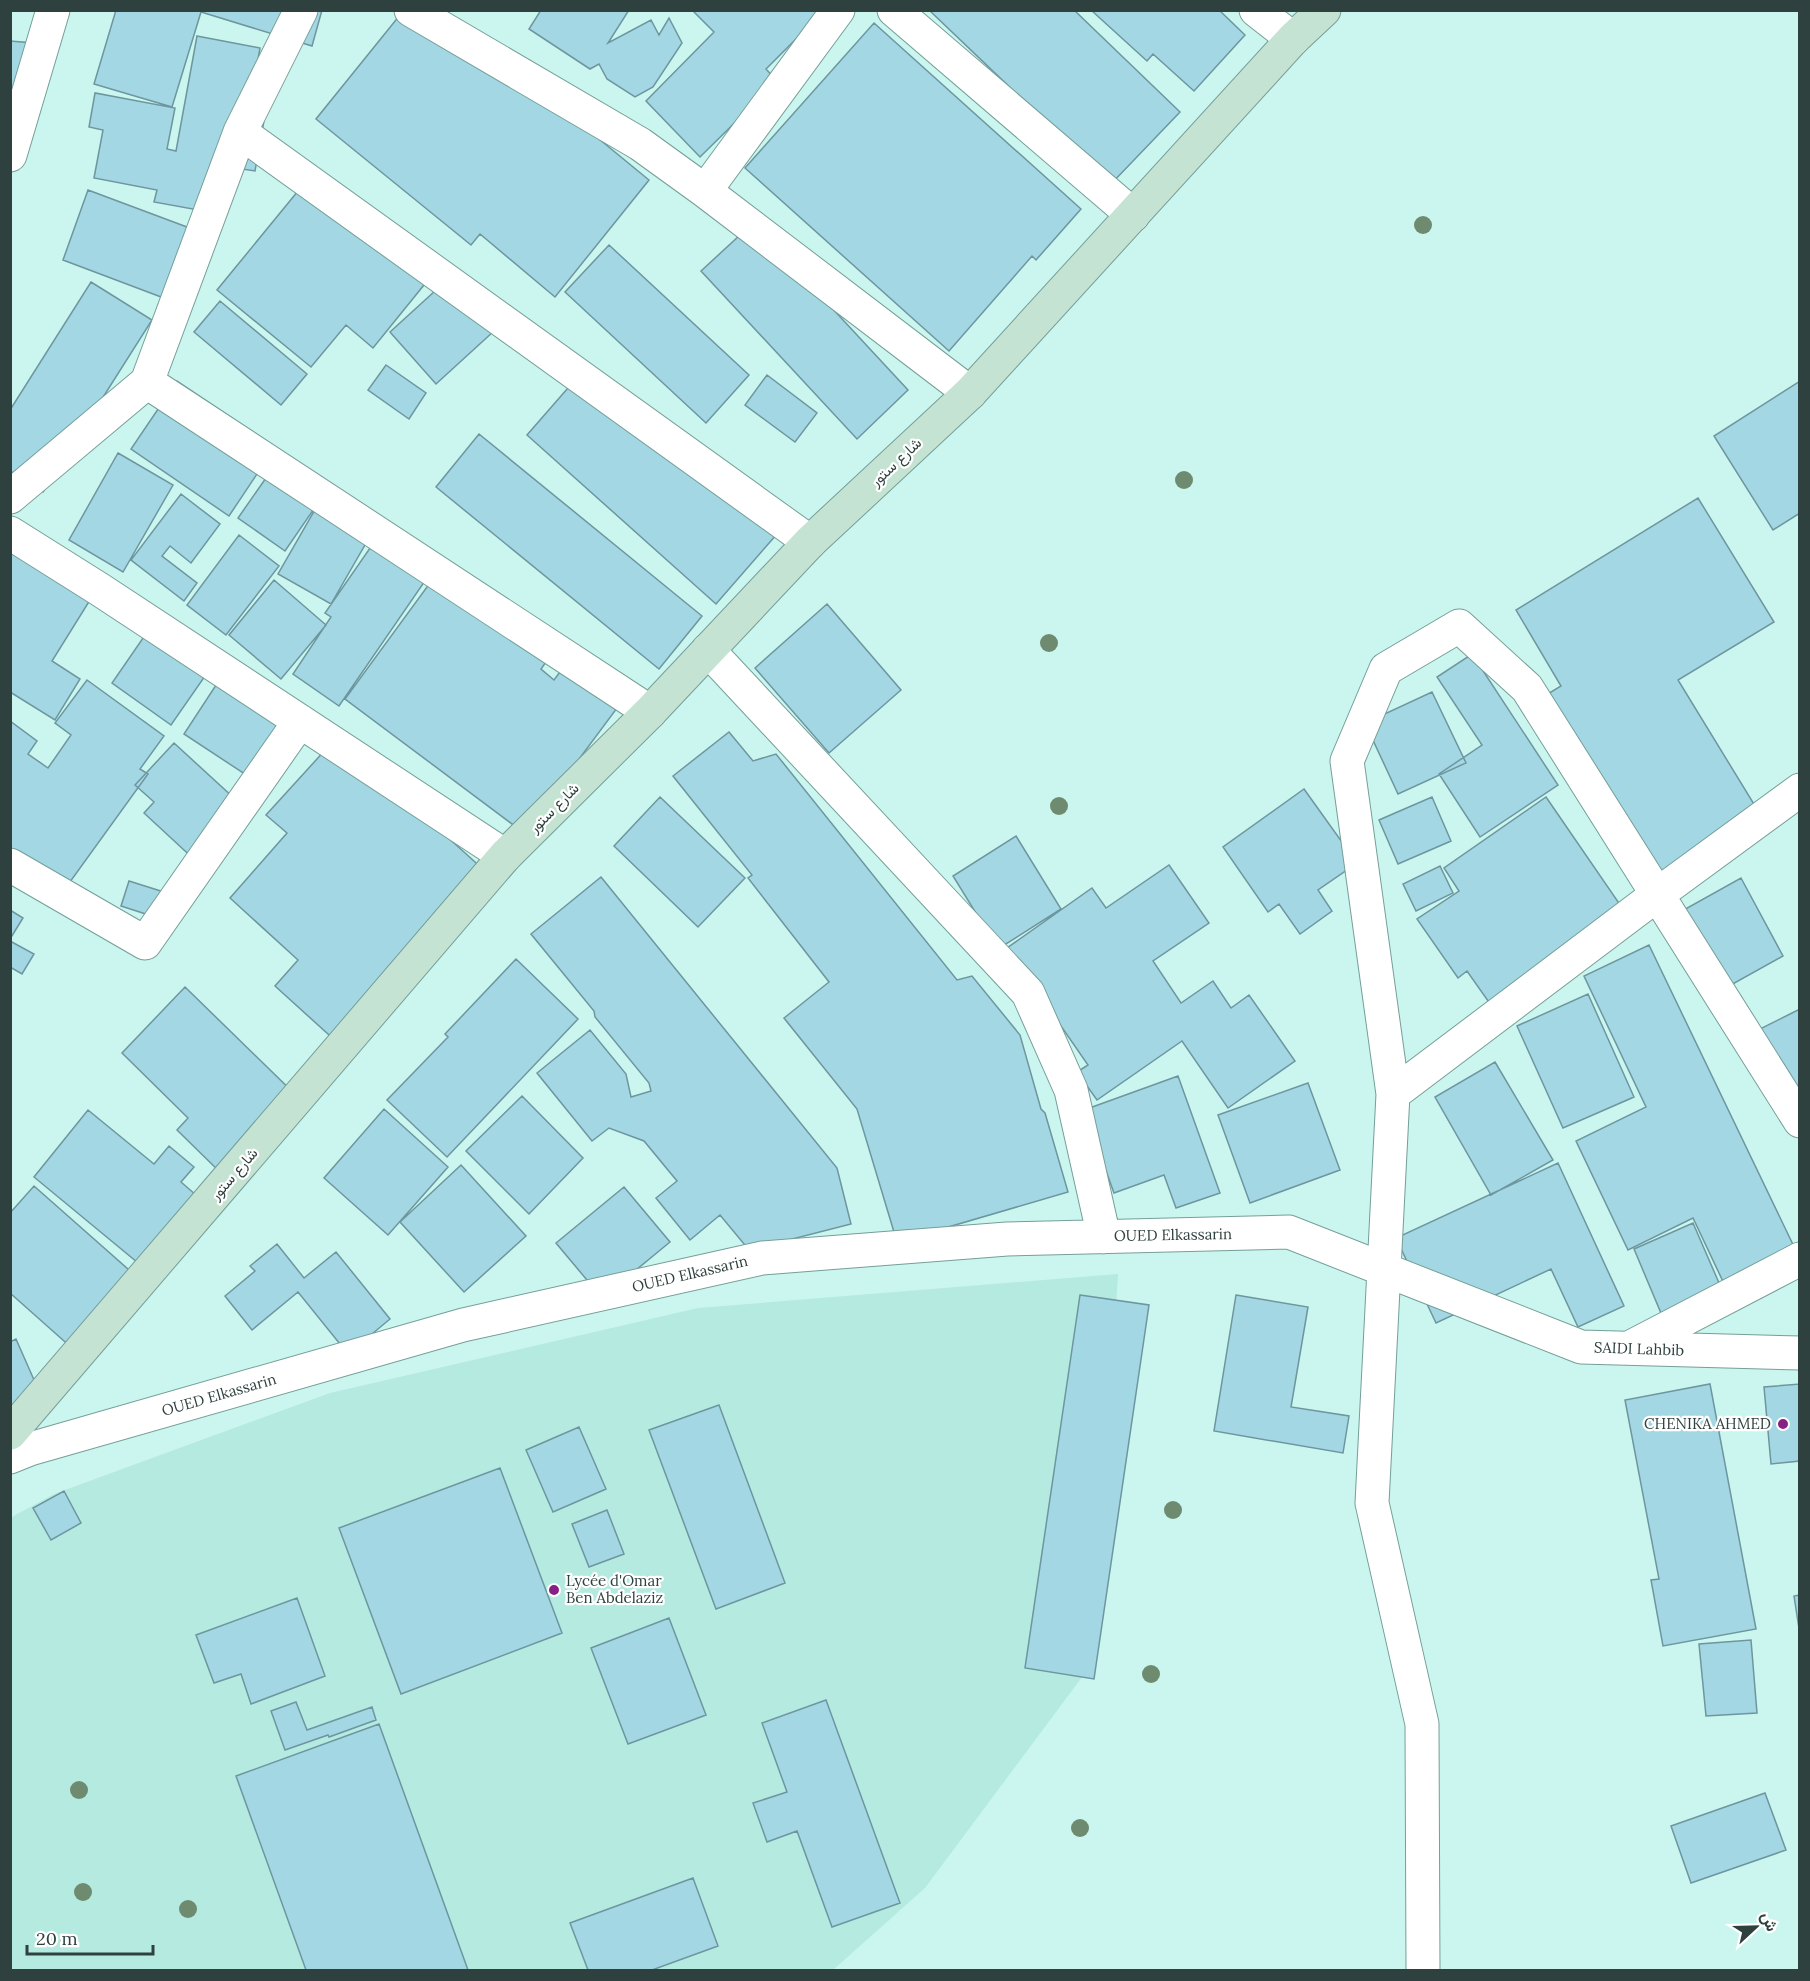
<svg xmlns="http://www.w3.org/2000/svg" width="1810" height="1981" font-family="Lora,Vazirmatn,serif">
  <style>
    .built { fill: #b5eae1 }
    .building { fill: #a3d7e3; stroke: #6d969f; stroke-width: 1.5 }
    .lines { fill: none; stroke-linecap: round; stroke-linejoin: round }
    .street-casing { stroke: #759f98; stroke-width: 35 }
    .secondary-casing { stroke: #759f98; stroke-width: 35 }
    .street { stroke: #fff; stroke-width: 33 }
    .secondary { stroke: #c5e3d2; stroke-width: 33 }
    .tree { fill: #6f8b6f }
    .poi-dot { fill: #881f85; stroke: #fff; stroke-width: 2 }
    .labels { text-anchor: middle; stroke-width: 4.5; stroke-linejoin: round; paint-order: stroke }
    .street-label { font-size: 15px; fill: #2f413e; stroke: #fff }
    .poi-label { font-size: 15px; fill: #2f413e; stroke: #fff; text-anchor: end }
  </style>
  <rect width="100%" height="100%" fill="#caf6ef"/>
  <path class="built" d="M1118,1274L1094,1661L925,1888L833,1970H11L10,1518L54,1494L330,1393L698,1308Z"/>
  <path class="building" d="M116,10H322L312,46L201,12L172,107L94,84Z
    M404,10H442L649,180L555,297L480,234L471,245L316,119Z
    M541,10H629L608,43L651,20L659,35L669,18L682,43L653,87L635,97L607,79L599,64L590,69L529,29Z
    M692,10H825L766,69L777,81L700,157L646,101L714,32Z
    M929,10H1074L1180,112L1111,184Z
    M1091,10H1219L1245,35L1194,91L1153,54L1147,61Z
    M874,23L1081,209L1036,260L1032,256L949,351L745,168Z
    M197,36L260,48L251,101L267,104L255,171L229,167L220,214L154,202L157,190L94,178L103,130L89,127L95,93L175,108L167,149L176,151Z
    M10,41L34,43L10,134Z
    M307,180L428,280L373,348L346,325L311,367L217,290Z
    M88,190L195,230L169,300L63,260Z
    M753,223L908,390L857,439L701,271Z
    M609,245L749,375L706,423L565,292Z
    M447,280L494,331L436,384L390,332Z
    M91,282L152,320L43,492L10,471V410Z
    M220,301L307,374L281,405L194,332Z
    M386,365L426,393L409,419L368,390Z
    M588,365L777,534L716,604L527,435Z
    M767,375L817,413L795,442L745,405Z
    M177,381L275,447L229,516L131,449Z
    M1800,381V513L1773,530L1714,436Z
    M479,434L702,616L659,669L436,487Z
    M118,453L173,485L123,572L69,540Z
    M282,455L329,487L285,551L238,518Z
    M328,487L381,517L331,604L278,574Z
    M181,494L220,524L191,563L170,546L162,556L197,583L184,601L131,560Z
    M1698,498L1774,622L1678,680L1760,814L1658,877L1533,703L1561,686L1516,610Z
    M386,525L438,562L339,706L293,674L331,617L325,613Z
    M22,535L100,584L52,661L80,679L55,720L10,692V553Z
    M239,535L279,566L226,635L187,605Z
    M446,561L558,645L541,669L554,680L575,652L629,692L524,833L345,699Z
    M274,580L326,625L281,679L229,635Z
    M827,604L901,690L829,753L755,668Z
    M152,625L212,666L171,725L112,683Z
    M1472,654L1558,785L1480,837L1439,774L1482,745L1437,677Z
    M87,680L164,736L140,769L148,774L62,893L10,855V721L37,741L28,754L48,768L71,735L55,723Z
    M218,682L294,732L260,784L184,734Z
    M1432,692L1466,763L1398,794L1365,723Z
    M729,732L753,761L776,754L957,980L972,976L1020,1035L1041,1109L1045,1113L1068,1192L897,1242L857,1109L784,1018L829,982L748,878L752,875L673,776Z
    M337,737L496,881L350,1054L275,986L298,960L230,898L287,833L266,815Z
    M174,743L247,810L198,863L144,813L154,802L135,785Z
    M1304,789L1357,863L1318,890L1332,911L1300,934L1279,904L1268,912L1223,847Z
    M660,797L745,878L698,927L614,846Z
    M1432,797L1451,841L1398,864L1379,820Z
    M1546,797L1623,909L1493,1008L1467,971L1458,978L1417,919L1459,891L1444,868Z
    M1016,836L1061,909L998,949L953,876Z
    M1169,865L1209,923L1153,961L1181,1003L1213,981L1231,1008L1249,995L1295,1061L1228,1108L1182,1041L1097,1100L1077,1072L1088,1065L1007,948L1092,888L1106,908Z
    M1440,866L1453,893L1416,911L1403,884Z
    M601,877L837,1168L851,1224L749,1250L720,1215L690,1240L656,1198L677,1181L644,1141L609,1128L592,1141L537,1073L590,1030L626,1074L631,1097L651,1091L649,1083L595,1017L594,1011L531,934Z
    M1741,878L1783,956L1713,995L1671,917Z
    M129,881L164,892L155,917L121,906Z
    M10,910L23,918L10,939Z
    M10,941L34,954L22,974L10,967Z
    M1649,945L1798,1255L1727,1290L1693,1218L1628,1250L1576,1141L1646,1107L1584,976Z
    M516,959L578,1019L447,1157L387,1100L448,1037L445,1034Z
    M185,987L304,1103L226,1178L177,1130L188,1118L122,1053Z
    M1588,994L1634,1097L1563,1128L1517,1026Z
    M1800,1009V1138L1746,1036Z
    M1495,1062L1553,1160L1491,1195L1435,1097Z
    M1178,1076L1220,1193L1176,1208L1164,1175L1114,1193L1084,1110Z
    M1308,1083L1340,1170L1250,1203L1218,1115Z
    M522,1096L583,1158L529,1214L466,1151Z
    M384,1109L448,1167L388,1235L324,1178Z
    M88,1110L154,1164L169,1146L194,1167L181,1182L204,1202L143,1267L34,1177Z
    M1558,1163L1624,1306L1578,1327L1551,1269L1436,1323L1396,1238Z
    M461,1165L526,1236L464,1292L400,1222Z
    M34,1186L137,1277L73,1349L10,1293V1213Z
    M624,1187L670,1242L602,1298L556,1243Z
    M1693,1223L1726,1299L1666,1325L1634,1249Z
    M277,1244L304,1278L336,1252L390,1319L348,1354L298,1292L252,1330L225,1296L255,1271L250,1266Z
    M1080,1295L1149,1305L1094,1679L1025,1668Z
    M1236,1295L1308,1307L1291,1407L1349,1416L1343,1453L1214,1431Z
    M16,1339L42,1398L10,1412V1342Z
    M1710,1384L1756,1629L1663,1646L1651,1580L1659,1579L1625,1400Z
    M1800,1384V1461L1771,1464L1764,1387Z
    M719,1405L785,1583L716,1609L649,1430Z
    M579,1427L606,1489L553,1512L526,1450Z
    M500,1468L562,1633L401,1694L339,1528Z
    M64,1491L81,1523L51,1540L33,1508Z
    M607,1510L624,1554L589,1567L572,1524Z
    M1800,1595V1635L1794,1596Z
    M297,1598L325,1676L251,1704L241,1674L214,1683L196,1635Z
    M669,1618L706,1715L628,1744L591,1648Z
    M1751,1640L1757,1713L1706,1716L1699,1644Z
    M826,1700L900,1903L832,1927L797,1831L767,1842L753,1803L787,1792L762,1723Z
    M296,1702L307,1730L372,1707L376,1720L329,1737L328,1735L285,1750L271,1711Z
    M379,1724L468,1970H306L236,1776Z
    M1765,1793L1786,1850L1691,1883L1671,1826Z
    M693,1878L718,1946L652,1970H588L570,1923Z"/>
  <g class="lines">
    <g class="street-casing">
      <path id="street" d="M411,10L640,144L705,191L970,393
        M894,10L1133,215
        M1256,10L1293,39
        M240,132L810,542
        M10,155L53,10
        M705,191L838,10
        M147,382L650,712
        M10,497L147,382L240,132L301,10
        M10,533L99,589L505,856
        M708,650L1028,993L1071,1090L1104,1237
        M10,865L145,943L300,721
        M1393,1094L1347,761L1386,669L1459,626L1527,688L1800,1121
        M1631,1347L1800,1259
        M10,1457L30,1449L463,1325L762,1258L1007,1239L1289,1232L1581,1347L1800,1353
        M1423,1970L1422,1724L1372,1503L1393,1094L1658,894L1800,790"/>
    </g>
    <g class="secondary-casing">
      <path id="secondary" d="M10,1433L505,856L650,712L810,542L970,393L1293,39L1324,10"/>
    </g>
    <use href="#street" class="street"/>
    <use href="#secondary" class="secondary"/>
  </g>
  <g class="tree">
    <circle cx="1423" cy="225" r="9"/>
    <circle cx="1184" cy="480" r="9"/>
    <circle cx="1049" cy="643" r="9"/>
    <circle cx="1059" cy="806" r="9"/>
    <circle cx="1173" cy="1510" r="9"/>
    <circle cx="1151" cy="1674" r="9"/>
    <circle cx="79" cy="1790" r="9"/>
    <circle cx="1080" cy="1828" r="9"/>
    <circle cx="83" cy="1892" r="9"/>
    <circle cx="188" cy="1909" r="9"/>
  </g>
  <g class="poi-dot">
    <circle cx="1783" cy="1424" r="6"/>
    <circle cx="554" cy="1590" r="6"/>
  </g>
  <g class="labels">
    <g class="street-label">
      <text transform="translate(896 462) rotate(-43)" y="5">شارع ستور</text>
      <text transform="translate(554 808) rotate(-45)" y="5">شارع ستور</text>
      <text transform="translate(234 1174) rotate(-49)" y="5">شارع ستور</text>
      <text transform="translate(1173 1235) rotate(-1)" y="5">OUED Elkassarin</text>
      <text transform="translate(690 1274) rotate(-13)" y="5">OUED Elkassarin</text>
      <text transform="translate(1639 1349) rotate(2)" y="5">SAIDI Lahbib</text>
      <text transform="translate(219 1395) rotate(-16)" y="5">OUED Elkassarin</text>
    </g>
    <g class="poi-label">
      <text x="1771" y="1429">CHENIKA AHMED</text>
      <text x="566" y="1586" text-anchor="start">Lycée d'Omar<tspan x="566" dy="17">Ben Abdelaziz</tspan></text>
    </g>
  </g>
  <rect width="1810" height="1981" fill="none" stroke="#2f413e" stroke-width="24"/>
  <g transform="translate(1756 1927) rotate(68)" stroke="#ffffff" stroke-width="4.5" paint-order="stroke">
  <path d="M0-4.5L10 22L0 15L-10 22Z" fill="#2f413e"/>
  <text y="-9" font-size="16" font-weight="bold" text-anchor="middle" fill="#2f413e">ش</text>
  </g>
  <path d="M27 1945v9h126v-9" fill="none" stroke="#2f413e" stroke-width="3"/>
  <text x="36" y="1945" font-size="18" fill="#2f413e" stroke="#ffffff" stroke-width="4.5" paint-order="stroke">20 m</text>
</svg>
